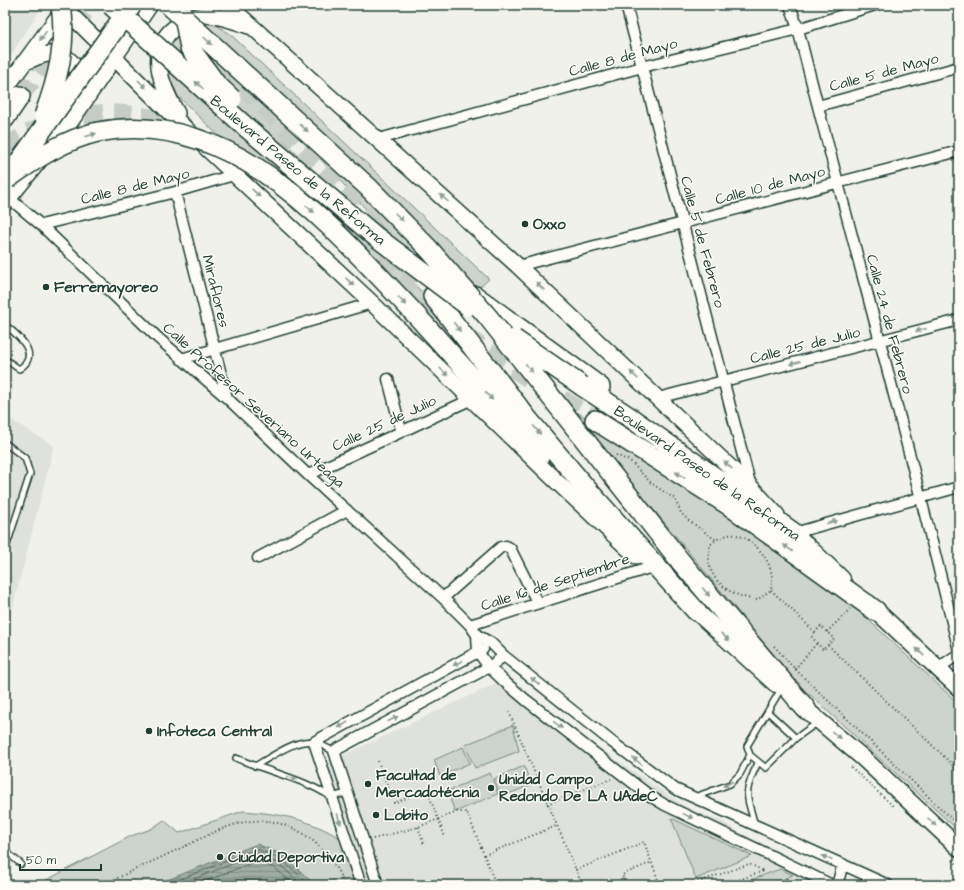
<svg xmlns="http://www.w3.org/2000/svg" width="964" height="890" font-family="'Architects Daughter',sans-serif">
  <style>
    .built { fill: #dfe2dc }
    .green { fill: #cdd3cd; stroke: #768880 }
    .water { fill: url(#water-rules); stroke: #6c8077 }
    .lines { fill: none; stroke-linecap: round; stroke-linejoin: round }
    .shore { stroke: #526961; stroke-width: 1 }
    .highway-tunnel { stroke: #c6cdc6; stroke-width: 19; stroke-dasharray: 19 10; stroke-linecap: butt }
    .lane-casing { stroke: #1f3d34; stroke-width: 8 }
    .street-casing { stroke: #1f3d34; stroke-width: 13 }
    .secondary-casing { stroke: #1f3d34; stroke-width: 18 }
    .primary-casing { stroke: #1f3d34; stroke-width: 19 }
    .highway-casing { stroke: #1f3d34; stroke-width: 22 }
    .path { stroke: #1f3d34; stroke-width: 2; stroke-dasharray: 1 3; stroke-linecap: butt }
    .lane { stroke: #fdfcf7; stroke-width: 5 }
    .street { stroke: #fdfcf7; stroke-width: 10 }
    .secondary { stroke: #fdfcf7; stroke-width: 15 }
    .primary { stroke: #fdfcf7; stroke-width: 16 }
    .highway { stroke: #fdfcf7; stroke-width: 19 }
    .highway-bridge-casing { stroke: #1f3d34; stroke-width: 22; stroke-linecap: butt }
    .highway-bridge { stroke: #fdfcf7; stroke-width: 19 }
    .oneway { fill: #8e9c96 }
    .poi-dot { fill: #1f3d34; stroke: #fdfcf7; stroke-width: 1.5 }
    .labels { text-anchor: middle; stroke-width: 3; stroke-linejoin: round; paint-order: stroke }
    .street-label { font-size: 15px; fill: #1f3d34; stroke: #fdfcf7 }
    .poi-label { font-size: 15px; font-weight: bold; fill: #1f3d34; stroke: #fdfcf7; text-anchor: start }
  </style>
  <defs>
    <pattern id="water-rules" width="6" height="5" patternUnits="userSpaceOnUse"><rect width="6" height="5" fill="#9faca4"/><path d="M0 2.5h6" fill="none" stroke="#818d86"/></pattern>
  </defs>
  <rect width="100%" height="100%" fill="#f0f1eb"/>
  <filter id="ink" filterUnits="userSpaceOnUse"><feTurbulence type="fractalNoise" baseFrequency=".025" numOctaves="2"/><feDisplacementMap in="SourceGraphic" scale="8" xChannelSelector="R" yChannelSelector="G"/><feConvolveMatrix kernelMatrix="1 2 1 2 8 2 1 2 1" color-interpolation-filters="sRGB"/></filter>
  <g filter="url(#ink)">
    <path class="built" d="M5,5H34L40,10L5,64Z
      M5,416L54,446L6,634H5Z
      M501,681L688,808L721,821L832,885H356L316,768Z"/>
    <path class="green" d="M213,23L229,33L489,279L456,308L294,130L282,138L418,288L457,334L452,340L398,289L309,189L296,212L178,96C175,88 170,81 168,73C160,43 187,24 213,23Z
      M577,412L727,507L831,585L959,704V831L799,685L619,468Z
      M513,725L519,751L475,768L465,745Z
      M463,747L470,763L440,776L434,760Z
      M524,766L531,785L501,797L494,779Z
      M490,773L498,794L455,812L447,791Z
      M243,811C282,814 310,819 343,840L358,885H37L131,836L151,829L164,820L179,833Z
      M671,818L752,856L696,879Z
      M780,869L793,875L769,885H737Z"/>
    <path class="water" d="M257,844L283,855L315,885H155Z"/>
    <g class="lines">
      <path class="shore" d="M166,885L257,849L281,859L310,885
        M179,885L257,854L278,863L302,885
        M195,885L257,861L275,868L294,885"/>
      <path class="highway-tunnel" d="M223,65L292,135L382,235
        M20,96L90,5
        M5,149C63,104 128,107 194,130
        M376,261C397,281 418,300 440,317C489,355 543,387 595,420
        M407,265L433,296"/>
      <g class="lane-casing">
        <path id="lane" d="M5,325C18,335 42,355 19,369L5,359
          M5,443L25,458L30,474L5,551
          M768,712L796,738L766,768L750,755L747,746L781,689
          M796,738L818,722
          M236,758C268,772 302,778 331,797L347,793
          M255,766C270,758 296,738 314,742C321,744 328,749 334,751
          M695,797L730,784L740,774L750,755
          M755,825C746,794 743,793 758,763
          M5,851L21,864"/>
      </g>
      <g class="street-casing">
        <path id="street" d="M626,5L751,487
          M790,5L798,29C851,237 909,443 959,651
          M958,5L959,8
          M818,106L959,67
          M379,139L642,67L798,29L875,5
          M175,192L227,398
          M9,198L41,225L158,338L227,398L308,475L443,598L470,625L477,635L491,643L504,656L612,742L675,789L888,885
          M41,225L175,192L237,174
          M518,266L959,151
          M181,359L372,303
          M388,379L401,430
          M658,398L959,320
          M308,475L472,399
          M794,533L959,487
          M258,558L347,510
          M443,598L501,547L506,546L510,548L537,602
          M470,625L649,568
          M477,635L478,652L489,667L506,683L526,700L650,796L665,805L832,885
          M938,668L959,654
          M361,885L314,742L483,649
          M378,885L334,751L489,667L504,656
          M837,885L843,864"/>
      </g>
      <g class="secondary-casing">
        <path id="secondary" d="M61,5L186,129L372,303L553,478L636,556
          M228,5L518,266L751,487L777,515
          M23,63C31,60 41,54 50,54C69,52 79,69 83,85
          M5,89L65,7
          M177,113C162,87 146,51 174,28C183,20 192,16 204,15C219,14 235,22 249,26
          M5,203L69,124L150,5"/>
      </g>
      <g class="primary-casing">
        <path id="primary" d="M794,533L842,579
          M868,603L959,688
          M696,611L776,684
          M797,702L863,758L959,848"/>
      </g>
      <g class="highway-casing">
        <path id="highway" d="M5,118L20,96
          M426,262L450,278
          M433,296L527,418L586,488L696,611
          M475,296L600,387
          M416,315L541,454
          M582,386L628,416L794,533
          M595,420L730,506L876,611
          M681,562L806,709"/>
      </g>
      <path class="path" d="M616,455L630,461L651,483L675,499L681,513L688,520L716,540C719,538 724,536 728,535C746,532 765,552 770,568C773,575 772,583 771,590L757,600C738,597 716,588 710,567C708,560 709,552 710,545L716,540
        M771,590L815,632L821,626L834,639L823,650L811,636L815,632
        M827,632L850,609
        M828,645L959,771
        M774,646L795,669L959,826
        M795,669L817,643
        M509,712L576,870
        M378,761L394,803L427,790L445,837
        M851,767L893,806
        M547,804L611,779
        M418,827L424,845
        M373,839L418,827L457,812H467L496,885
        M484,855L556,826
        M953,860L959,866
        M103,885C129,872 156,860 183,847C203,838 223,826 245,822C289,814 330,845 344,885
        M582,885L576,870L644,842L660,885
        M626,885L622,875L652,862
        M690,885L749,864L764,871
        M724,885L764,871
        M781,885L789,876"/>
      <use href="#lane" class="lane"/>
      <use href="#street" class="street"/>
      <use href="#secondary" class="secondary"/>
      <use href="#primary" class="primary"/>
      <use href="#highway" class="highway"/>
      <g class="highway-bridge-casing">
        <path id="highway-bridge" d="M111,5L247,128L375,236L468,306
          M169,5L368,187L428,248L488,317L681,562
          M184,16L190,48L216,84L232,99
          M44,116C58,79 67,44 61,5
          M14,169L132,5
          M7,179C34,160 65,139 98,132C232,106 333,228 416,315
          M514,339L582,386"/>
      </g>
      <use href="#highway-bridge" class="highway-bridge"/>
    </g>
    <defs><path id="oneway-solid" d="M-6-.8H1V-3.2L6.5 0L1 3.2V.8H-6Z"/></defs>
    <g class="oneway">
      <use href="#oneway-solid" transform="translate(43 36) rotate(126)"/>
      <use href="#oneway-solid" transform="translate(208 41) rotate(42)"/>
      <use href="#oneway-solid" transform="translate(142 84) rotate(45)"/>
      <use href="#oneway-solid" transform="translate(199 85) rotate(-138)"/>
      <use href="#oneway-solid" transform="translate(304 128) rotate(42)"/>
      <use href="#oneway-solid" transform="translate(91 135) rotate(-18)"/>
      <use href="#oneway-solid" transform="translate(256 193) rotate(43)"/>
      <use href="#oneway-solid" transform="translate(444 198) rotate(-138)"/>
      <use href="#oneway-solid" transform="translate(310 209) rotate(41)"/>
      <use href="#oneway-solid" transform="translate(399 217) rotate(45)"/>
      <use href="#oneway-solid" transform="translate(350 282) rotate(43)"/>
      <use href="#oneway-solid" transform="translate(540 286) rotate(-136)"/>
      <use href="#oneway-solid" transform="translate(402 301) rotate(47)"/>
      <use href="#oneway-solid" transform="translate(457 327) rotate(53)"/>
      <use href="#oneway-solid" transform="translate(921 330) rotate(165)"/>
      <use href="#oneway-solid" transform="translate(795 363) rotate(166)"/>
      <use href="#oneway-solid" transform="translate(529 368) rotate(51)"/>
      <use href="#oneway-solid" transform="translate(444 372) rotate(44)"/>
      <use href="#oneway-solid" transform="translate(634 375) rotate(-137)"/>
      <use href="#oneway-solid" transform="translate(489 396) rotate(48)"/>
      <use href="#oneway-solid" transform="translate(537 430) rotate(50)"/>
      <use href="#oneway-solid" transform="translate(728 465) rotate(-137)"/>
      <use href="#oneway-solid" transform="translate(680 475) rotate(-147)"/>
      <use href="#oneway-solid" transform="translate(832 522) rotate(-16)"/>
      <use href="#oneway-solid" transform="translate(788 548) rotate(-144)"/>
      <use href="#oneway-solid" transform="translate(706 592) rotate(50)"/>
      <use href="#oneway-solid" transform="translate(725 637) rotate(43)"/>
      <use href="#oneway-solid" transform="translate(920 652) rotate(-137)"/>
      <use href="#oneway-solid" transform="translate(458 663) rotate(152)"/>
      <use href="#oneway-solid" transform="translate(535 681) rotate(-141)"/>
      <use href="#oneway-solid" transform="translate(393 719) rotate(-28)"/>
      <use href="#oneway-solid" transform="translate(343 725) rotate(150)"/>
      <use href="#oneway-solid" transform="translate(558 725) rotate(37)"/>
      <use href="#oneway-solid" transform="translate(836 735) rotate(40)"/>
      <use href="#oneway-solid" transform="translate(637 761) rotate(-142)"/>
      <use href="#oneway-solid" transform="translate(292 778) rotate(18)"/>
      <use href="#oneway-solid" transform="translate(728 784) rotate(153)"/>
      <use href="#oneway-solid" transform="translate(688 816) rotate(26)"/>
      <use href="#oneway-solid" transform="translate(339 819) rotate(71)"/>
      <use href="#oneway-solid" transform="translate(932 822) rotate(43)"/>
      <use href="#oneway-solid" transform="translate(827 858) rotate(-156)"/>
    </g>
  </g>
  <g class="poi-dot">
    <circle cx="525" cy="224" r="4"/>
    <circle cx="46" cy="287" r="4"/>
    <circle cx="149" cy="731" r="4"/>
    <circle cx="368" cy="784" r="4"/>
    <circle cx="491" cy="788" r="4"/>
    <circle cx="376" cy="815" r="4"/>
    <circle cx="220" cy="857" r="4"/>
  </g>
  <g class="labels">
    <g class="street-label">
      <text transform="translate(623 57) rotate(-15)" y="5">Calle 8 de Mayo</text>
      <text transform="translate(884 72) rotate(-15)" y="5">Calle 5 de Mayo</text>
      <text transform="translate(298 170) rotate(40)" y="5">Boulevard Paseo de la Reforma</text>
      <text transform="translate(770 185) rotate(-15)" y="5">Calle 10 de Mayo</text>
      <text transform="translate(135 186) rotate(-14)" y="5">Calle 8 de Mayo</text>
      <text transform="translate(703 242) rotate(75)" y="5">Calle 5 de Febrero</text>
      <text transform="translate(216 291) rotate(76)" y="5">Miraflores</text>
      <text transform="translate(890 324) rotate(75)" y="5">Calle 24 de Febrero</text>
      <text transform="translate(805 345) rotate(-14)" y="5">Calle 25 de Julio</text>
      <text transform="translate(254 405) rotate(42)" y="5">Calle Profesor Severiano Urteaga</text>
      <text transform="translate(384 423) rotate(-25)" y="5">Calle 25 de Julio</text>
      <text transform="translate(707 473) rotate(35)" y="5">Boulevard Paseo de la Reforma</text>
      <text transform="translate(555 582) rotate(-18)" y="5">Calle 16 de Septiembre</text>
    </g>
    <g class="poi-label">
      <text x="533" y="229">Oxxo</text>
      <text x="54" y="292">Ferremayoreo</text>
      <text x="157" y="736">Infoteca Central</text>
      <text x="376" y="780">Facultad de<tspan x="376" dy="17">Mercadotécnia</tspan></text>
      <text x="499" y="784">Unidad Campo<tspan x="499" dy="17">Redondo De LA UAdeC</tspan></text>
      <text x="384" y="820">Lobito</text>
      <text x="228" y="862">Ciudad Deportiva</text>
    </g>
  </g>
  <rect width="964" height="890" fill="none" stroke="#fdfcf7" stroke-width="20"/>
  <rect x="10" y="10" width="944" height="870" fill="none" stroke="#1f3d34" stroke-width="1.5" filter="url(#ink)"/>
  <path d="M20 864v6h81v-6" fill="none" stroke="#1f3d34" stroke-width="2"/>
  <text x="26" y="864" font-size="12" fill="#1f3d34" stroke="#fdfcf7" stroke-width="3" paint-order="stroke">50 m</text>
</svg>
